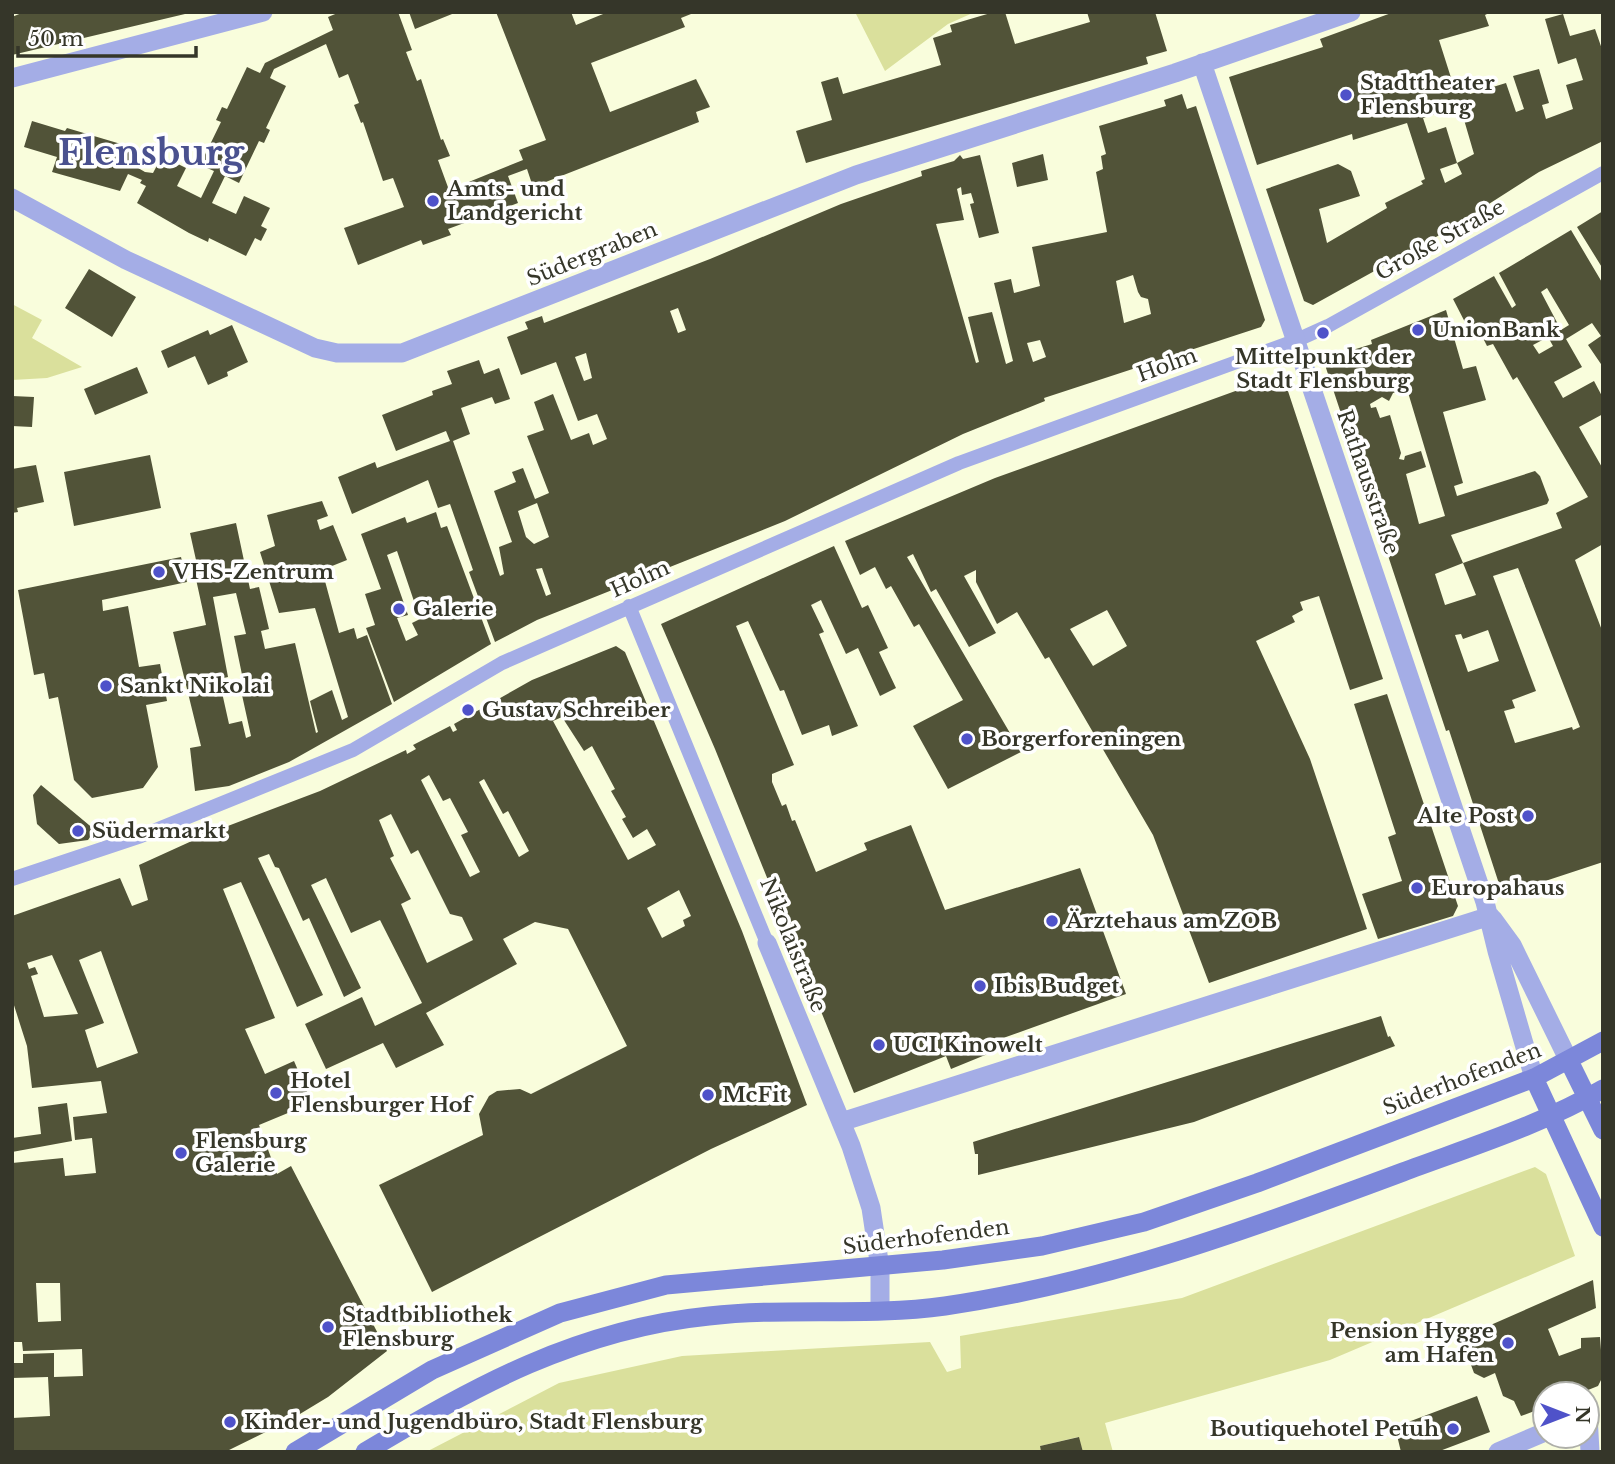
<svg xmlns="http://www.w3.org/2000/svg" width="1615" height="1464" font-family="'Libre Baskerville',serif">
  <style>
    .green { fill: #dae09c }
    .building { fill: #515338; fill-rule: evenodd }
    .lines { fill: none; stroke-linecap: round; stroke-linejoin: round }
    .pedestrian { stroke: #a4ade6; stroke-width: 14 }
    .minor { stroke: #a4ade6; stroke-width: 19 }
    .secondary { stroke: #7c87da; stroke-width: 19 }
    .poi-dot { fill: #4f52c9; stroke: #fff; stroke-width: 2.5 }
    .labels { text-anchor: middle; stroke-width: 7; stroke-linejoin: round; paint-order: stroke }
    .poi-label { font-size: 21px; font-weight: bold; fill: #353629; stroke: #fff; text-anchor: start }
    .street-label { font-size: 21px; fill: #353629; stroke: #fff }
    .town-label { font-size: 35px; font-weight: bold; fill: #4a518f; stroke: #fff }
  </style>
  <rect width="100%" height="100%" fill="#f9fddc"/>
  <path class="green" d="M855,12H975L948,24L885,71Z
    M12,304L42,320L32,338L82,367L47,378L12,380Z
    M1535,1167L1546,1174L1575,1256L1330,1360L1105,1423L1113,1452H1083L1078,1437L1040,1446L1041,1452H426L559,1383L682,1356L930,1342L947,1372L961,1368L960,1336L1182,1298Z"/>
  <path class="building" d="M24,12H185V14L12,55V17Z
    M340,12H398L412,50L406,52L417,81L421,79L441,140L443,139L450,156L438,160L449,190L523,160L519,150L546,140L496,12H571L576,25L608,12H696L681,18L685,27L591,63L610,112L696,79L710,107L696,112L699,122L533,187L527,169L508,176L518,203L448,229L451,235L423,245L421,240L358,265L344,228L404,207L393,178L383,181L363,122L361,123L354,105L359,103L348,74L339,78L326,44L274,69L270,78L286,86L266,128L270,130L264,143L259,141L239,183L225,176L212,203L236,214L244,196L270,208L261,226L267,229L261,241L255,238L246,256L209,238L208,242L189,233L137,203L146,186L140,183L142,180L128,174L120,191L52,172L57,157L24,147L32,121L65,131L67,128L141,150L133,165L145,172L153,173L162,156L186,168L177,186L201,198L214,171L200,165L221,122L216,120L222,107L227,109L247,67L260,73L265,63L333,30L328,17Z
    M409,12H457L415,29Z
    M994,12H1005L1015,44L1090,22L1087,12H1155L1167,51L1146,57L1148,64L806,163L796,131L832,120L821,82L838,77L843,94L941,65L933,38L952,32L950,25Z
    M1394,12H1491L1485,15L1489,26L1439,40L1453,84L1466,81L1470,94L1506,83L1516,112L1524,109L1513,76L1539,69L1549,103L1542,105L1546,119L1573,109L1566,85L1583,80L1576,58L1558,64L1545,19L1563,14L1570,36L1595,29L1603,52V141L1539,172L1445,232L1313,305L1304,301L1266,189L1338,164L1351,171L1360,196L1319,209L1327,243L1387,208L1385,203L1423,184L1421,181L1425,179L1407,123L1353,140L1352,134L1257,165L1229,77L1323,47L1320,39ZM1460,106L1474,154L1457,163L1462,174L1445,183L1440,169L1457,163L1446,127L1428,133L1423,118Z
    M1182,94L1187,109L1196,106L1265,320L1261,327L1044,398L1045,401L963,434L785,521L537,620L495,642L469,572L473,570L450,504L438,508L428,480L352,514L338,477L375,462L377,468L450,441L446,431L396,451L382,415L433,395L432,391L452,384L447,371L479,360L484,374L499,368L510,399L495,404L492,397L461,408L470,434L453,441L500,576L504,574L499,547L512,542L494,491L516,482L512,472L523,468L535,499L549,493L527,436L544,430L534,402L553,394L571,440L589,433L593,445L607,439L597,414L578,421L556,362L521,375L507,337L528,329L525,322L542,316L544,323L710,259L841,204L922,176L921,171L954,161L960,155L963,159L980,155L999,233L979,238L970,204L974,203L971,193L962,195L961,187L957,189L964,220L936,224L976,363L979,362L968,317L992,312L1006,364L1013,361L994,283L1011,279L1014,293L1040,286L1032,247L1107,232L1096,172L1103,169L1101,156L1106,154L1099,126L1166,106L1164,100ZM1133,275L1138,292L1141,297L1148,299L1151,314L1124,323L1116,281ZM678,308L686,330L678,333L670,311ZM1040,340L1046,357L1033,362L1027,343ZM586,353L592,378L584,381L575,357ZM537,503L549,537L534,544L526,537L518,511ZM542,568L551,594L546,596L536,569Z
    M1043,154L1048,180L1017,187L1012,163Z
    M1603,211V269L1577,227Z
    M1571,230L1603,284V367L1588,345L1601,336L1592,323L1566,339L1582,367L1554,382L1563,398L1594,381L1603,398V414L1579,427L1603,469V544L1575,560L1603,633V862L1506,894L1502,893L1449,730L1446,731L1326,368L1330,357L1372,344L1371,340L1446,310L1463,369L1476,366L1486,400L1443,412L1463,483L1454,486L1457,496L1535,471L1540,476L1549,500L1547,504L1451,535L1463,563L1435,574L1445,605L1476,595L1463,563L1562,528L1556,513L1588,497L1517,377L1513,380L1493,344L1487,346L1477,326L1469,330L1453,299L1494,276L1512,308L1516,305L1499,273ZM1547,288L1569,325L1561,330L1541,292ZM1548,337L1553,346L1539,354L1533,345ZM1407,389L1445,516L1419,524L1406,474L1426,467L1421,451L1405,456L1404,460L1399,459L1401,453L1390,415L1380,418L1376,407L1371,408L1370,404L1382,397L1389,401L1393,393ZM1518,568L1580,727L1573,730L1572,727L1515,743L1504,711L1515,708L1512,700L1536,691L1493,576ZM1488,630L1499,661L1468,672L1455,635L1461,634L1463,639Z
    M89,269L136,297L112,337L65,308Z
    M232,325L248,362L227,372L228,376L208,385L195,356L168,368L161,351L208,330L210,335Z
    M137,367L148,393L95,415L84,389Z
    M1274,377L1285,382L1383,679L1350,690L1319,596L1300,602L1303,610L1292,616L1295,622L1256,641L1310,759L1367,929L1209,983L1153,835L1049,657L1045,659L1017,612L997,624L976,582V570L964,576L996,633L969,647L936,589L931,592L913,554L907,557L1021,752L948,789L913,726L963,700L919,624L914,627L891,586L886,589L875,567L860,575L845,541L995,478ZM1107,610L1127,646L1093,666L1070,629Z
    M12,396L34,397L32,427L12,426Z
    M150,455L161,508L74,526L64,472Z
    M36,465L44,502L17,508L18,512L12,513V469Z
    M322,501L328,516L317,520L320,530L333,525L347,560L322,570L339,633L354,628L357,639L367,635L392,704L289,762L229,786L195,791L190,748L201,746L173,632L206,625L194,570L198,569L190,533L236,523L250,589L259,587L269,629L261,631L265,649L295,643L316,733L318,732L310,701L332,690L342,720L348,717L315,608L279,613L260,552L275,546L267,515ZM236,593L246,634L234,636L246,694L242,695L251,736L246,738L242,721L229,724L219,679L228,677L213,597Z
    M436,512L441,528L447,526L491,644L394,702L366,628L375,625L365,594L381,589L361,534L405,517L407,523ZM397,551L420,619L412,623L418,635L406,641L397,618L408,615L387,555Z
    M834,546L862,608L868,605L888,648L879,652L896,688L880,696L858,648L846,654L821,600L811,605L824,632L819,634L858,726L832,736L829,725L802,735L784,690L780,691L748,621L736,626L794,765L772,774V782L782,806L786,804L792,821L795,820L816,872L867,850L864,843L911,825L945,910L1080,868L1126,994L992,1042L995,1051L951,1069L946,1056L854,1093L715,749L661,624Z
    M181,557L187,582L102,600L103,611L128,606L139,667L160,664L167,701L146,705L158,767L143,788L92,798L74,780L58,697L49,699L44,673L34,675L18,590Z
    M616,646L625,652L742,931L807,1105L711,1149L432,1292L379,1185L483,1135L479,1114L489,1096L497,1091L520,1089L531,1094L627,1046L568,929L535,922L503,939L517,964L426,1013L444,1045L396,1068L383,1043L326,1069L305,1024L362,997L375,1026L422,1003L380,920L351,933L326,878L311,885L361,988L344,997L309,918L303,921L279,868L275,867L269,854L258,858L323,995L297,1007L241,882L223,889L275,1018L245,1029L265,1074L294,1061L312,1103L259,1125L277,1174L291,1166L387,1351L328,1397L290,1420L225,1452H12V1418L50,1416L48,1377L12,1378V1363H23V1354L54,1353V1377L83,1376L82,1349L23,1351L22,1342H12V1163L63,1158L65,1176L96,1173L92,1138L75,1140L73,1117L107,1113L101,1081L32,1088L27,1046L12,999V916L120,878L132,906L148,900L139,865L194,840L192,836L218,826L220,829L320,791L406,750L407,754L416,749L413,745L450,726L453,732L457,730L454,724L532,680ZM562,717L584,751L592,746L615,789L611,791L626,817L622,819L633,838L647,829L656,845L628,860L553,721ZM429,775L443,801L450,798L468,832L461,835L480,872L470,877L421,780ZM484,779L503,814L508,811L529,851L519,857L479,782ZM391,814L411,854L418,850L450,914L462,917L473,940L427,963L401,904L411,899L390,858L394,856L379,820ZM679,890L691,916L683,920L685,926L662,938L647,908ZM101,951L138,1053L97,1068L85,1030L104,1023L79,960ZM52,955L78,1014L44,1017L31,976L38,974L35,967L29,969L27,963ZM36,1283H60L61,1321L38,1322Z
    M1387,694L1458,906L1453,916L1378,939L1362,894L1402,881L1388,837L1396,834L1354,704Z
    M41,785L95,830L88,840L59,844L37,824L33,795Z
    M1381,1016L1388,1037L1390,1036L1395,1046L1194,1122L978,1175V1154H975L973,1142Z
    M67,1103L72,1141L12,1152V1138L41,1134L38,1107Z
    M1593,1280L1596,1308L1548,1329L1559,1356L1581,1348V1338L1600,1337L1603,1376L1598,1386L1578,1394H1545V1407L1521,1416L1514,1401L1503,1396L1495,1373L1484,1378L1474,1373L1461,1338Z
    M1477,1396L1490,1432L1437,1452H1401L1395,1427Z
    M1079,1437L1083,1452H1041L1040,1446Z"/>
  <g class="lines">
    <path class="pedestrian" d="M629,606L767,943
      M12,879L141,836L353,750L502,663L959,463L1297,340L1328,326L1603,173"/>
    <path class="minor" d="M1202,63L1485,902L1497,951L1534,1078
      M12,78L263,12
      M12,198L126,260L315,348L337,353H402L856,175L1175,73L1351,12
      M1493,919L1512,945L1569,1061
      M767,943L851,1146L871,1208L880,1268V1310
      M841,1122L1490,916
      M1588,1414L1590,1452
      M1498,1452L1545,1432"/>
    <path class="secondary" d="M1569,1061L1603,1130
      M1534,1078L1603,1227
      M295,1452L432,1370L560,1313L666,1285L943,1260L1042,1246L1144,1222L1257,1183L1534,1078L1603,1041
      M365,1452C474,1386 579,1329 709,1316C787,1307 867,1317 945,1306C1103,1283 1253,1228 1403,1172C1470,1147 1541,1125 1603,1089"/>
  </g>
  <g class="poi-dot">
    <circle cx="1346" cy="95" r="7"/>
    <circle cx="433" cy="201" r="7"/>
    <circle cx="1418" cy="330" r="7"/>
    <circle cx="1323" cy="333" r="7"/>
    <circle cx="159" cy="572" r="7"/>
    <circle cx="399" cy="609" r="7"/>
    <circle cx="106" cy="686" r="7"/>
    <circle cx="468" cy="710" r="7"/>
    <circle cx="967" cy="739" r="7"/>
    <circle cx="1528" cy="816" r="7"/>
    <circle cx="78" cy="831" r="7"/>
    <circle cx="1417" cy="888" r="7"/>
    <circle cx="1052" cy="921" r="7"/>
    <circle cx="980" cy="986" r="7"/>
    <circle cx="879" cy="1045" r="7"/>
    <circle cx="276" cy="1093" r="7"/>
    <circle cx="708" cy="1095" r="7"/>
    <circle cx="181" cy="1153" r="7"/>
    <circle cx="328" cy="1327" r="7"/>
    <circle cx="1508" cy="1343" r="7"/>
    <circle cx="230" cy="1422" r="7"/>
    <circle cx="1453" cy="1429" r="7"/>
  </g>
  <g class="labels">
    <g class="poi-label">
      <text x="1360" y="90">Stadttheater<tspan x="1360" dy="24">Flensburg</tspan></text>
      <text x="447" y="196">Amts- und<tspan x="447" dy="24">Landgericht</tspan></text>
      <text x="1432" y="337">UnionBank</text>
      <text x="1323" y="364" text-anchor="middle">Mittelpunkt der<tspan x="1323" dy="24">Stadt Flensburg</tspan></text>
      <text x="173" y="579">VHS-Zentrum</text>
      <text x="413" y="616">Galerie</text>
      <text x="120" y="693">Sankt Nikolai</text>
      <text x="482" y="717">Gustav Schreiber</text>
      <text x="981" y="746">Borgerforeningen</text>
      <text x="1514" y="823" text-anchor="end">Alte Post</text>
      <text x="92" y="838">Südermarkt</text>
      <text x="1431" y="895">Europahaus</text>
      <text x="1066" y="928">Ärztehaus am ZOB</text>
      <text x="994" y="993">Ibis Budget</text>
      <text x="893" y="1052">UCI Kinowelt</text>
      <text x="290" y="1088">Hotel<tspan x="290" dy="24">Flensburger Hof</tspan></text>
      <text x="722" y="1102">McFit</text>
      <text x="195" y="1148">Flensburg<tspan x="195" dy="24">Galerie</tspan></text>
      <text x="342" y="1322">Stadtbibliothek<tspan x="342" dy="24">Flensburg</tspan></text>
      <text x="1494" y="1338" text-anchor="end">Pension Hygge<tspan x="1494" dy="24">am Hafen</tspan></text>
      <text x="244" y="1429">Kinder- und Jugendbüro, Stadt Flensburg</text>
      <text x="1439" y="1436" text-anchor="end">Boutiquehotel Petuh</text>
    </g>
    <g class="street-label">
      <text transform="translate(1440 240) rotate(-29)" y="7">Große Straße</text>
      <text transform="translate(592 254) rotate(-22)" y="7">Südergraben</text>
      <text transform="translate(1167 365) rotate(-20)" y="7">Holm</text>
      <text transform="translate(1368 482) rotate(71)" y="7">Rathausstraße</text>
      <text transform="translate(640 579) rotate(-24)" y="7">Holm</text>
      <text transform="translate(793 945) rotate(68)" y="7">Nikolaistraße</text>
      <text transform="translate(1462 1079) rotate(-21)" y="7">Süderhofenden</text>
      <text transform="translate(926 1237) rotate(-7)" y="7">Süderhofenden</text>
    </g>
    <g class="town-label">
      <text x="151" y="165">Flensburg</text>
    </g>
  </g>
  <rect width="1615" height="1464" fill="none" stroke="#353629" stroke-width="28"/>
  <g transform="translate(1566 1415) rotate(90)"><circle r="33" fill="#ffffff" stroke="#aeafa9" stroke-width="2"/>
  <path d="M0-5L12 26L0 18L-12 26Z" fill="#4f52c9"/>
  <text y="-10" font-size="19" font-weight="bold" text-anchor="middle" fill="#353629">N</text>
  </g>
  <path d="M18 46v10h178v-10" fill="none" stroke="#353629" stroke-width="3.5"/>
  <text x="28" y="46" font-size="21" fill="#353629" stroke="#ffffff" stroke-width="5" paint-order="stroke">50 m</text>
</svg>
